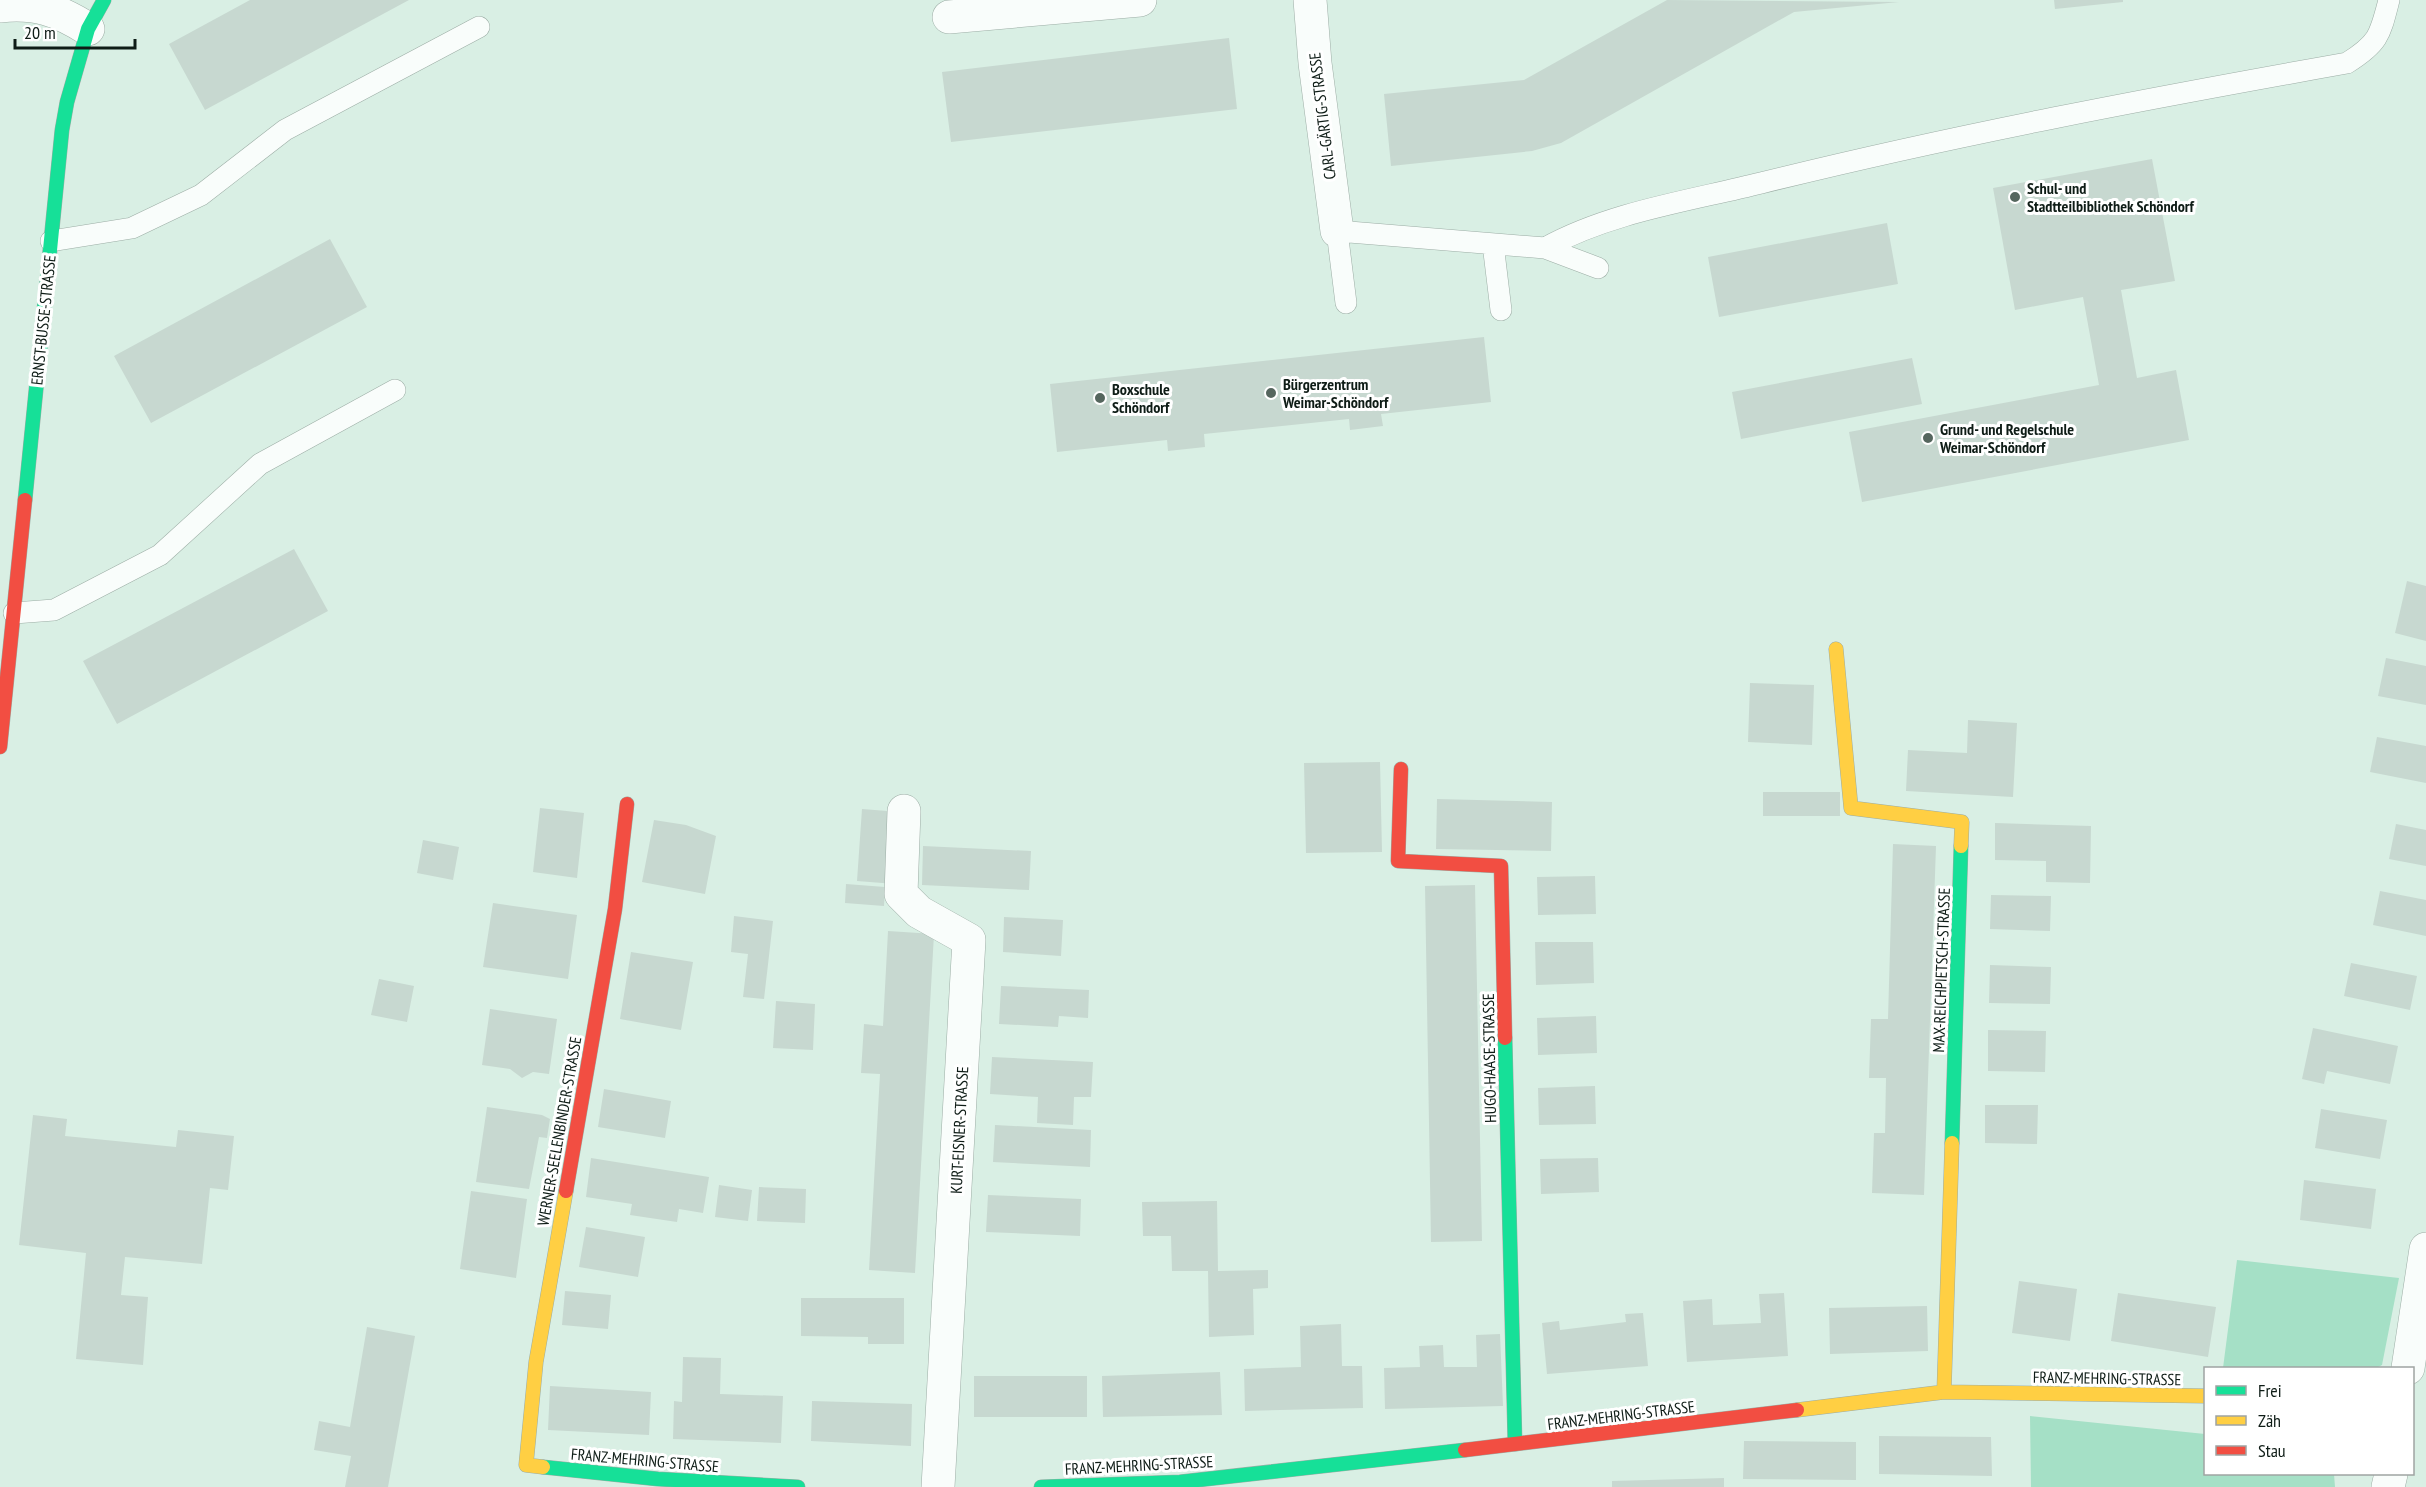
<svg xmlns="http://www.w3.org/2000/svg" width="2426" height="1487" font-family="'PT Sans Narrow',sans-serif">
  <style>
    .green { fill: #a5e0c6 }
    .building { fill: #c7d8d0 }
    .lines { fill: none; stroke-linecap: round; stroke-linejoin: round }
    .lane-casing { stroke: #9cada5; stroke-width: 22 }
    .street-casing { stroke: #9cada5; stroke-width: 34 }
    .fast-casing { stroke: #9cada5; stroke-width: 15 }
    .slow-casing { stroke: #9cada5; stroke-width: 15 }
    .jam-casing { stroke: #9cada5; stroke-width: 15 }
    .lane { stroke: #f9fdfb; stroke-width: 21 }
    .street { stroke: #f9fdfb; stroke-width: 33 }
    .fast { stroke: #16e098; stroke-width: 14 }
    .slow { stroke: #ffcf43; stroke-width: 14 }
    .jam { stroke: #f24e42; stroke-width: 14 }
    .poi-dot { fill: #55665e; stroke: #fff; stroke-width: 2 }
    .labels { text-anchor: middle; stroke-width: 6; stroke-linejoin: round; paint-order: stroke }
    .street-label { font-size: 16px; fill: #0e1c16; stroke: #fff }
    .poi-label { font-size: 16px; font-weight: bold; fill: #0e1c16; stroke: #fff; text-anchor: start }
  </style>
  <rect width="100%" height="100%" fill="#d9efe4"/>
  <path class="green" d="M2237,1260L2399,1278L2382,1365L2376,1368H2223Z
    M2030,1416L2205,1434L2206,1474H2334L2335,1487H2031Z"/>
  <path class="building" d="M250,0H409L205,110L169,44Z
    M1667,0L1899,2L1794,12L1561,143L1532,151L1391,166L1384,94L1524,80Z
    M2054,0H2123V2L2055,9Z
    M1229,38L1237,109L951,142L942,72Z
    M2152,159L2175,281L2121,290L2137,378L2176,370L2189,440L1862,502L1849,432L2099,385L2083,297L2015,310L1993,188Z
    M1887,223L1898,284L1719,317L1708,257Z
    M330,239L367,307L151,423L114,356Z
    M1484,337L1491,402L1381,414L1383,426L1350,430L1349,419L1204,434L1205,447L1168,451L1167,440L1057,452L1050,384Z
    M1912,358L1922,404L1741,439L1732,392Z
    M294,549L328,611L117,724L83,661Z
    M2407,581L2426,586V641L2395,633Z
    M2386,658L2426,666V705L2378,696Z
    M1750,683L1814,685L1812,745L1748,742Z
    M1968,720L2017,723L2013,797L1906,791L1908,750L1967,753Z
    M2377,737L2426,746V783L2370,772Z
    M1380,762L1382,852L1306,853L1304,763Z
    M1763,792H1840V816H1763Z
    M1437,799L1552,802L1551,851L1436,849Z
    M540,808L584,813L577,878L533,872Z
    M862,809L900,812L895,884L857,881Z
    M654,820L686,825L716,836L705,894L642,882Z
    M1995,823L2091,826L2090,883L2046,882V861L1995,860Z
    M2396,824L2426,830V866L2389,859Z
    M423,840L459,847L453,880L417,873Z
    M1893,844L1936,846L1924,1195L1872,1193L1874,1133H1885L1886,1078H1869L1871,1019H1888Z
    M923,846L1031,851L1029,890L922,885Z
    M1595,876L1596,914L1538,915L1537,877Z
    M846,884L885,887L884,906L845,903Z
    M1475,885L1482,1241L1431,1242L1425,886Z
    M2380,891L2426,900V936L2373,925Z
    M1991,895L2051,896L2050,931L1990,929Z
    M493,903L577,915L568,979L483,967Z
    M734,916L773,921L764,999L743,997L748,954L731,952Z
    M1004,917L1063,920L1061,956L1003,952Z
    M888,931L934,934L915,1273L869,1270L880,1074L861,1073L864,1024L883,1026Z
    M1535,942H1593L1594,983L1536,985Z
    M631,952L693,962L681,1030L620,1019Z
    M2351,963L2417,976L2410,1010L2344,996Z
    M1990,965L2051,967L2050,1004L1989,1003Z
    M379,979L414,986L407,1022L371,1015Z
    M1001,986L1089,990L1088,1018L1059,1016L1058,1027L999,1024Z
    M776,1001L815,1004L813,1050L773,1048Z
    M490,1009L557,1019L549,1074L533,1072L522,1078L510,1069L482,1065Z
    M1596,1016L1597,1053L1538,1055L1537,1018Z
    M2313,1028L2398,1046L2390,1084L2327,1071L2324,1084L2302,1079Z
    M1988,1030L2046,1031L2045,1072L1988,1071Z
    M992,1057L1093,1062L1091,1097H1074L1073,1125L1037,1123L1038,1097L990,1094Z
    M1595,1086L1596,1124L1539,1125L1538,1088Z
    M604,1089L671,1101L665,1138L598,1127Z
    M1985,1105H2038L2037,1144L1985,1143Z
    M487,1107L542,1115L550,1119L547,1138L539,1137L529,1189L476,1182Z
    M2321,1109L2387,1120L2380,1159L2315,1148Z
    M33,1115L67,1119L65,1136L176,1147L178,1130L234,1136L228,1190L210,1188L202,1264L125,1257L121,1295L148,1297L143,1365L76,1359L86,1253L19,1245Z
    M995,1125L1091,1130L1090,1167L993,1162Z
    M591,1158L709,1177L703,1213L679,1209L677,1222L630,1215L632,1204L586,1197Z
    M1598,1158L1599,1192L1541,1194L1540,1159Z
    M2304,1180L2376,1189L2371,1229L2300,1220Z
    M719,1185L752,1190L748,1221L715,1217Z
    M759,1187L806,1189L805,1223L757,1221Z
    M471,1191L527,1199L516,1278L460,1269Z
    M988,1195L1081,1199L1080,1236L986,1232Z
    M1217,1201L1218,1271L1268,1270V1288L1253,1289L1254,1335L1209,1337L1208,1271H1172L1171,1236H1143L1142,1202Z
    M586,1227L645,1237L638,1277L579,1267Z
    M2019,1281L2077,1289L2070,1341L2012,1333Z
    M565,1291L611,1295L608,1329L562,1325Z
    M1784,1293L1788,1356L1687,1362L1683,1301L1712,1299L1713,1325L1761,1323L1759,1294Z
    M2118,1293L2216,1307L2208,1357L2111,1341Z
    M801,1298H904V1344H868V1337L801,1336Z
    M1927,1306L1928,1351L1830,1354L1829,1308Z
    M1643,1313L1648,1366L1547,1374L1542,1323L1559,1321L1560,1330L1626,1322L1625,1314Z
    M1341,1324L1342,1366H1362L1363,1408L1245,1411L1244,1369L1301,1367L1300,1326Z
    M367,1327L415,1336L388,1487H345L351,1456L314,1450L319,1421L350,1427Z
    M1500,1334L1503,1406L1385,1409L1384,1368L1420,1367L1419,1346L1443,1345L1444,1367H1477L1476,1335Z
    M683,1357L721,1358L720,1394L783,1396L781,1443L673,1439L674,1401L682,1402Z
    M1220,1372L1222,1415L1103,1417L1102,1376Z
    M974,1376H1087V1417H974Z
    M550,1386L651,1392L649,1435L548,1430Z
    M812,1401L912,1404L911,1446L811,1441Z
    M1879,1436L1991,1437L1992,1476L1879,1474Z
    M1744,1441L1856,1442V1480L1743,1479Z
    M1724,1478V1487H1612V1481Z"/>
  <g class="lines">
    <g class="lane-casing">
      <path id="lane" d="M51,241L132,228L201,195L285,130L479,27
        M1493,244L1501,310
        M1545,248L1598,268
        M1346,303L1337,231L1545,248C1610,212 1689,201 1761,183C1954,135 2151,98 2347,63C2379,43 2380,35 2389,0
        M14,613L54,610L160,555L260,464L395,390"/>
    </g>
    <g class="street-casing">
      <path id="street" d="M1310,0L1315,63L1337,231
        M0,6C36,2 58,10 88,29
        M949,17L1140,0
        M904,811L901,894L919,912L969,940L938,1487
        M2408,1368L2426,1249
        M2388,1487L2391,1474"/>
    </g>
    <g class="fast-casing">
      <path id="fast" d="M25,500L62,130L67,102L88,29L104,0
        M1505,1038L1515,1444
        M1952,1143L1961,846
        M543,1467L658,1479L798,1487
        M1041,1487L1180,1482L1465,1450"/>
    </g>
    <g class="slow-casing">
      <path id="slow" d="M1836,649L1851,808L1962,822L1961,846
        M1944,1392L1952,1143
        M1797,1410L1944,1392L2206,1396
        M543,1467L526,1465L536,1362L566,1191"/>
    </g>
    <g class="jam-casing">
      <path id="jam" d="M0,747L25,500
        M1401,769L1398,861L1501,866L1505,1038
        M566,1191L615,909L627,804
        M1465,1450L1797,1410"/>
    </g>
    <use href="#lane" class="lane"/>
    <use href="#street" class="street"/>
    <use href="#fast" class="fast"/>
    <use href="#slow" class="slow"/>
    <use href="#jam" class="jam"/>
  </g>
  <g class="poi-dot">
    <circle cx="2015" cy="197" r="6"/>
    <circle cx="1271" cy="393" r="6"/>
    <circle cx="1100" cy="398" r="6"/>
    <circle cx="1928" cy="438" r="6"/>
  </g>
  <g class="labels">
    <g class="street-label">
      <text transform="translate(1322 116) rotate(-97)" y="6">CARL-GÄRTIG-STRASSE</text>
      <text transform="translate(43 320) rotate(-84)" y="6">ERNST-BUSSE-STRASSE</text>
      <text transform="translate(1941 970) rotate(-88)" y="6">MAX-REICHPIETSCH-STRASSE</text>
      <text transform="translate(1489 1058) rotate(-91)" y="6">HUGO-HAASE-STRASSE</text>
      <text transform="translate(959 1130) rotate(-87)" y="6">KURT-EISNER-STRASSE</text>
      <text transform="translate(559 1131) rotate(-80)" y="6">WERNER-SEELENBINDER-STRASSE</text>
      <text transform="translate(2107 1378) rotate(1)" y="6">FRANZ-MEHRING-STRASSE</text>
      <text transform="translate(1621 1415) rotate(-7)" y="6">FRANZ-MEHRING-STRASSE</text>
      <text transform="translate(645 1460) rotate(5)" y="6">FRANZ-MEHRING-STRASSE</text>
      <text transform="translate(1139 1465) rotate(-3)" y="6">FRANZ-MEHRING-STRASSE</text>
    </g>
    <g class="poi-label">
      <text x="2027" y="194">Schul- und<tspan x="2027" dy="18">Stadtteilbibliothek Schöndorf</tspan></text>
      <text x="1283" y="390">Bürgerzentrum<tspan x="1283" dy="18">Weimar-Schöndorf</tspan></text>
      <text x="1112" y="395">Boxschule<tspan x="1112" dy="18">Schöndorf</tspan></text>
      <text x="1940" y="435">Grund- und Regelschule<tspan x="1940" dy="18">Weimar-Schöndorf</tspan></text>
    </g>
  </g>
  <rect x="2204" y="1367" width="210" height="108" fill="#ffffff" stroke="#9fa4a2" stroke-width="1.5"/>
  <rect x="2216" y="1386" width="30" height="9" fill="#16e098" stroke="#9fa4a2" stroke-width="1.5"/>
  <text x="2258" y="1397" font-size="18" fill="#0e1c16">Frei</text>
  <rect x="2216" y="1416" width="30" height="9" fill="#ffcf43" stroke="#9fa4a2" stroke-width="1.5"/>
  <text x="2258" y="1427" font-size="18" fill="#0e1c16">Zäh</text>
  <rect x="2216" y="1446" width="30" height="9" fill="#f24e42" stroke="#9fa4a2" stroke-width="1.5"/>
  <text x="2258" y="1457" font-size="18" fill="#0e1c16">Stau</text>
  <path d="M15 39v9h120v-9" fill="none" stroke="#0e1c16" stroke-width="3"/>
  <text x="24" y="39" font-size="18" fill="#0e1c16" stroke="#ffffff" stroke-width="4.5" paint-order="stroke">20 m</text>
</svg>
